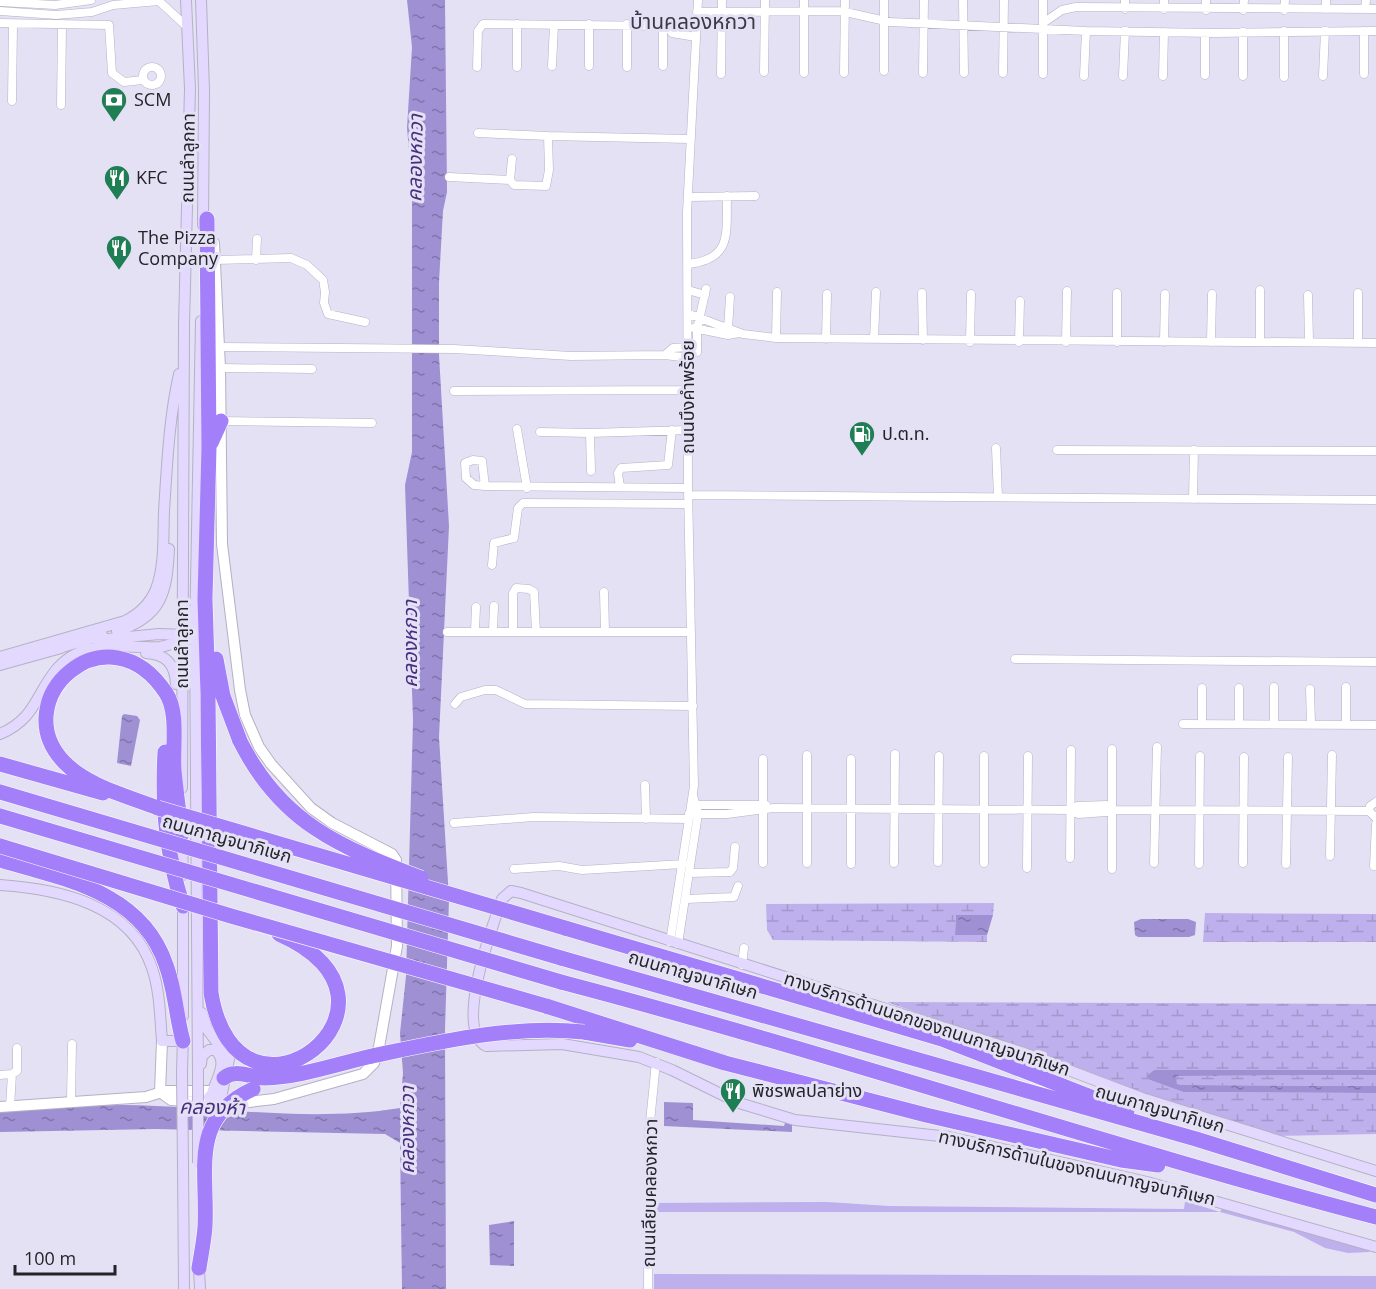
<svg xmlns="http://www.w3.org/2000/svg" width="1376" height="1289" font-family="'Open Sans','Noto Sans Thai',sans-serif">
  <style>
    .green { fill: #beb0ec }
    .wetland { fill: url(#wetland-marsh) }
    .water { fill: url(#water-ripples) }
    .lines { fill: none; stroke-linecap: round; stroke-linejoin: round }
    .minor-casing { stroke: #b4b1c4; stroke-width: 9 }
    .tertiary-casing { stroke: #b4b1c4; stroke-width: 12 }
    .secondary-casing { stroke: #b4b1c4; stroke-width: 12 }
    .motorway-casing { stroke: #fff; stroke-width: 16 }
    .minor { stroke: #fff; stroke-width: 8 }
    .tertiary { stroke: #fff; stroke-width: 10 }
    .secondary { stroke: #e3d9fe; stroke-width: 10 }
    .motorway { stroke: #a380fa; stroke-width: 15 }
    .secondary-bridge-casing { stroke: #b4b1c4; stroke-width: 12; stroke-linecap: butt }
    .motorway-bridge-casing { stroke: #fff; stroke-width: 16; stroke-linecap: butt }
    .secondary-bridge { stroke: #e3d9fe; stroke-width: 10 }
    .motorway-bridge { stroke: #a380fa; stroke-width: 15 }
    .labels { text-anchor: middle; stroke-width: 6; stroke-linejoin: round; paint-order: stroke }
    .poi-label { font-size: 18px; fill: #24232a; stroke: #e4e1f5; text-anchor: start }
    .street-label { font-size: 18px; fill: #24232a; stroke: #e4e1f5 }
    .water-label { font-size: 20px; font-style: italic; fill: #482e7e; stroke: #e4e1f5 }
    .quarter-label { font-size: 21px; fill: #3c3948; stroke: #e4e1f5 }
  </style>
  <defs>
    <pattern id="wetland-marsh" width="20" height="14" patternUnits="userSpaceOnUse" patternTransform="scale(1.5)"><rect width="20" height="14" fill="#beb0ec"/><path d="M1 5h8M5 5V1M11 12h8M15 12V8" fill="none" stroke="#a397cb"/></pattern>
    <pattern id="water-ripples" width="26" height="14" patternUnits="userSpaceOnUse" patternTransform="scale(1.5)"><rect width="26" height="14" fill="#9f8fd3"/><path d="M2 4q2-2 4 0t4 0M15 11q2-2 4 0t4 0" fill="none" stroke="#8174ab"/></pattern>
  </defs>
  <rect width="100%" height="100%" fill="#e4e1f5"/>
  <path class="green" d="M1185,1201L1220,1212L1222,1208L1370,1249L1369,1252L1348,1253L1325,1248L1294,1232L1220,1212H652V1203L827,1202L889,1206L1184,1209Z
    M654,1274L1376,1276V1289H654Z"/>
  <path class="wetland" d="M994,903L993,915H956L955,935H987V942L773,940L767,930L766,904Z
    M1205,913L1376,914V942H1203Z
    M887,1002L1376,1004V1070H1154L1150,1080L1183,1092L1376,1093V1134L1275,1136L1186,1108Z
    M1376,1075V1086L1182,1085L1177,1084L1175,1076Z"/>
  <path class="water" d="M407,0H445L447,192L443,211L439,282V355L449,526L439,737L449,898L445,1030L446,1289H402L400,1143L385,1134L156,1129L0,1132V1110C41,1111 82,1105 123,1105C215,1106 308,1123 400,1108L403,1073L400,1033L406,976L413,720L405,485L412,452V183L407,128L412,47Z
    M124,714L137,716L140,720L131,766L117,763L122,716Z
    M956,915H993L987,935H955Z
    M1141,919H1188L1196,922L1195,935L1189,937H1138L1135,935L1134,922Z
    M1154,1070H1376V1075L1176,1076L1177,1084L1182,1085L1376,1086V1093L1183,1092L1150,1080L1147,1076Z
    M664,1102L693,1103V1120L784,1126L785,1123H792V1132L664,1126Z
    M514,1221V1266L490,1265L489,1225Z"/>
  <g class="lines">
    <g class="minor-casing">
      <path id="minor" d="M804,0V73
        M963,0L964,73
        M0,2L55,5L91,0
        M1125,9V0
        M1164,9V0
        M1326,9V0
        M1365,9L1366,0
        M1206,10V0
        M1243,10L1244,0
        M1284,10L1285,0
        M0,11L56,15L92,12L113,5L159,1L185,25
        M697,12L841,11L890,22L1086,31L1215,33L1376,31
        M0,23L109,25L112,73L124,82L143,80
        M1043,23L1062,10L1076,7L1376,9
        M627,24V67
        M663,26V66
        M667,26L672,33L696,37
        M1284,31V77
        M1243,32V76
        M1205,33V75
        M552,66L554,25
        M589,66V24
        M143 76a9 9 0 1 1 18 0a9 9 0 1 1-18 0Z
        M477,67L478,31L483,24L667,26L673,22L696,25
        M517,67V24
        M884,71V0
        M764,72L765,0
        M844,73L845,0
        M923,73L924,0
        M1003,73L1004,0
        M721,74L722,0
        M1043,74V0
        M1364,74V31
        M1084,76L1086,31
        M1123,76L1125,31
        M1163,76L1164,32
        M1323,76L1325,31
        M12,101L13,24
        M61,105L62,24
        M478,133L548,136
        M449,177L510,180L514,185L546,186L549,170L548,136L689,139
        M510,180L512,159
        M688,197L755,196
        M215,260L291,258L307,265L323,280L325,292L324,303L328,314L365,322
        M256,260L257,239
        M688,264C733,259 726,233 727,196
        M688,290L705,295
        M922,293L923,340
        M1117,293V342
        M1358,293V343
        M1308,295L1309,342
        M689,314L743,334L776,338L1376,343
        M694,328L728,335L739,333
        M728,329L730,297
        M776,338L777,292
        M826,339L827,294
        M874,339L876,292
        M970,342L971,294
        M1019,342L1020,301
        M1066,342L1067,291
        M1164,342L1165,294
        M1211,342L1212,294
        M1260,342V290
        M219,347L454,349L571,356L665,355L689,358
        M697,352V329L706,289
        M665,355L673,348L689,347
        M220,368L312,369
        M454,391L689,390
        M221,421L372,423
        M517,429L527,488
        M540,432L590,433L688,430
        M590,433L591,471
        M996,448L998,497
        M1057,450L1376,451
        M485,486L482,461L473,460L465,463L466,478L474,485L485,486L688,488
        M620,487L618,473L621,468L668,465L672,430
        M688,495L1376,500
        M1193,499L1194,450
        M492,565L494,543L514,538L518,508L523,503L688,504
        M604,592L605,632
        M475,631L476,607
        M493,631L494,606
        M447,632H691
        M513,632V593L516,588L529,589L534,592L536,632
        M1015,659L1376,662
        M1202,688V724
        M1239,688V724
        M1310,689L1311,724
        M455,704L461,697L485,690H496L525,704L693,706
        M1183,724L1376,725
        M1274,724V687
        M1346,725V687
        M984,756V863
        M851,759V864
        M645,785L646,819
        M1376,802L1370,806L1369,811L1376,818
        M694,805H766
        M1072,810L1077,806L1107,805L1111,810
        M689,814H727L774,808L1072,810L1078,814L1107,812L1111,810L1369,811
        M454,823L533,817L689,819
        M1330,856L1332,755
        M1070,858L1071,750
        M938,862L939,756
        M763,863V759
        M807,863V755
        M894,863L895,754
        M1154,863L1157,747
        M1243,863L1244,757
        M1199,864L1200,756
        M1286,864L1288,757
        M1374,866L1376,824
        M1027,868L1028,756
        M514,869L559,866L582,870L683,864
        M1112,869V749
        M690,873L730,872L733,868L735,847
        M686,899L734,897L738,886
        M670,942L694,786L688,488L687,212L698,0
        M678,944L698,814L693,795
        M742,965L744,948
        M12,1074L17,1071V1048
        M0,1075L12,1074L10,1107
        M71,1101L72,1044
        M648,1289L649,1132L656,1062"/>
    </g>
    <g class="tertiary-casing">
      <path id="tertiary" d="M160,1092L171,1100L231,1104L274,1099L363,1074L374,1063L379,1047L397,946L396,860L392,854L332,823L311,808L271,764L259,747L245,715L240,690L222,544L220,368L214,243
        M160,1092L162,1041
        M0,1107L146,1097L165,1091H211"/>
    </g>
    <g class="secondary-casing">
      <path id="secondary" d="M201,0L204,90L203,225
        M117,631C162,617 167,592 169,549
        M97,640L159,634L189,635
        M56,649L102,635
        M146,653C166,654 175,664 176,684
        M0,657L125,621C139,614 150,604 156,589C165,565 163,536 164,511C167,466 169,418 179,374
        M0,665L61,648
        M0,734C35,719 35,696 56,670C83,637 123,649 160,647C169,646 177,640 186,640
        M182,788L184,325L190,89L186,0
        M182,840L183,875
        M0,885C59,889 131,904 152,968C160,991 160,1017 162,1041H183
        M202,1013L207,1029L229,1059L221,1098L214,1102L209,1097L215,1090L221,1094
        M183,1016V900
        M201,1064L202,1056L209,1050H215C228,1060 218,1077 213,1090
        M182,1073L183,1035
        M198,1076L195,635L201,321
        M183,1166L184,1289
        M1376,1171L1142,1098L1021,1052L521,893L511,891L502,899C492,927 454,1029 486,1046L562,1044L639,1057L672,1070L739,1103L795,1120L949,1137L1147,1182L1376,1247
        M199,1268L200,1289"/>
    </g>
    <g class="motorway-casing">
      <path id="motorway" d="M207,219L209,448L205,599L208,694L211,993C238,1154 435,1002 279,934
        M211,443L221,421
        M216,659L223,696L240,741
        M165,752C162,807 166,854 183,906
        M0,764L103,793
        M158,808C127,796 87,786 64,762C4,699 108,605 166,693C179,713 172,748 174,771C176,792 179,813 182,834
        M0,860C65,879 142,892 166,965C175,989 176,1016 183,1041
        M565,928L942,1039L1127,1111
        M561,958L1196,1139L1376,1195
        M561,982C835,1054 1103,1145 1376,1217
        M546,1006L725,1063L926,1115L1121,1160L1158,1165
        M584,1032L630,1040
        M224,1078C236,1068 251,1078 265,1078C300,1077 337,1064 372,1056"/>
    </g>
    <use href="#minor" class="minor"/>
    <use href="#tertiary" class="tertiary"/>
    <use href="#secondary" class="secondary"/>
    <use href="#motorway" class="motorway"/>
    <g class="secondary-bridge-casing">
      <path id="secondary-bridge" d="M182,1073L183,1166
        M198,1076V1163"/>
    </g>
    <g class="motorway-bridge-casing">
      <path id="motorway-bridge" d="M240,741C281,823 340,847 421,878
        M0,792L561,958
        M158,808L565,928
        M0,816L561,982
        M0,846L231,916L546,1006
        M372,1056C443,1041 511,1025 584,1032
        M199,1268C201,1255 204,1241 205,1227C208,1170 189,1118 253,1089"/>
    </g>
    <use href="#secondary-bridge" class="secondary-bridge"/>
    <use href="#motorway-bridge" class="motorway-bridge"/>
  </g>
  <defs>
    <g id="bank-pin" transform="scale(1.35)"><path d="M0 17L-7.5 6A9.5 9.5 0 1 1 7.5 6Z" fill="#207e55" stroke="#e4e1f5"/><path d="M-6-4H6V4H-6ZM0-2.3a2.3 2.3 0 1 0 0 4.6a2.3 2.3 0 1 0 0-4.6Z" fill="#fff"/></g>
    <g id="restaurant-pin" transform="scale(1.35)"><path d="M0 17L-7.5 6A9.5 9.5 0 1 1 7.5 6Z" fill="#207e55" stroke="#e4e1f5"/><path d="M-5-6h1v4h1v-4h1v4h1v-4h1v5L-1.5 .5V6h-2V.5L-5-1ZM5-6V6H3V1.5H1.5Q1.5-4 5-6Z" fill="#fff"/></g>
    <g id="fuel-pin" transform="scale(1.35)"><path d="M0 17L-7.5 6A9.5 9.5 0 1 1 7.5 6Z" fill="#207e55" stroke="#e4e1f5"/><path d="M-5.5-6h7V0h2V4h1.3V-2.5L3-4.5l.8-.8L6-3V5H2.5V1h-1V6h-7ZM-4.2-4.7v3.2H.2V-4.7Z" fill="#fff"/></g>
  </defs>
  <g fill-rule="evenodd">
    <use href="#bank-pin" x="114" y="100"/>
    <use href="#restaurant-pin" x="117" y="178"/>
    <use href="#restaurant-pin" x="119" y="248"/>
    <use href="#fuel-pin" x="862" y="434"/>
    <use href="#restaurant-pin" x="733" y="1091"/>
  </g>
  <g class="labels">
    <g class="poi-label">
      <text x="134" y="106">SCM</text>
      <text x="136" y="184">KFC</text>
      <text x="138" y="244">The Pizza<tspan x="138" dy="21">Company</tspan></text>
      <text x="882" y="440">ป.ต.ท.</text>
      <text x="752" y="1097">พิชรพลปลาย่าง</text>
    </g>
    <g class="street-label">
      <text transform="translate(188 158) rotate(-89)" y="6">ถนนลำลูกกา</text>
      <text transform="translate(688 397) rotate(-90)" y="6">ถนนบึงคำพร้อย</text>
      <text transform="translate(182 644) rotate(-90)" y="6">ถนนลำลูกกา</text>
      <text transform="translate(227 839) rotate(16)" y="6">ถนนกาญจนาภิเษก</text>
      <text transform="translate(693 975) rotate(16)" y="6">ถนนกาญจนาภิเษก</text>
      <text transform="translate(927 1024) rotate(18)" y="6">ทางบริการด้านนอกของถนนกาญจนาภิเษก</text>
      <text transform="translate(1160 1109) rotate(16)" y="6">ถนนกาญจนาภิเษก</text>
      <text transform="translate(1077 1168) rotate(13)" y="6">ทางบริการด้านในของถนนกาญจนาภิเษก</text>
      <text transform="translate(650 1193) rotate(-89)" y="6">ถนนเลียบคลองหกวา</text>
    </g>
    <g class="water-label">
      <text transform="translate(415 158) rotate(-89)" y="7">คลองหกวา</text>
      <text transform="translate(410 644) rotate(-90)" y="7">คลองหกวา</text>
      <text transform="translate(212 1107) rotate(1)" y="7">คลองห้า</text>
      <text transform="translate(407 1130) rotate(-90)" y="7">คลองหกวา</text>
    </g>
    <g class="quarter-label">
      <text x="693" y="29">บ้านคลองหกวา</text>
    </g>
  </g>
  <path d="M15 1265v9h100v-9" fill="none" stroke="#24232a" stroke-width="3"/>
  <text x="24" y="1265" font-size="18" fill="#24232a" stroke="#e4e1f5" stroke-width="4.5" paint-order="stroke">100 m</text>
</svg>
